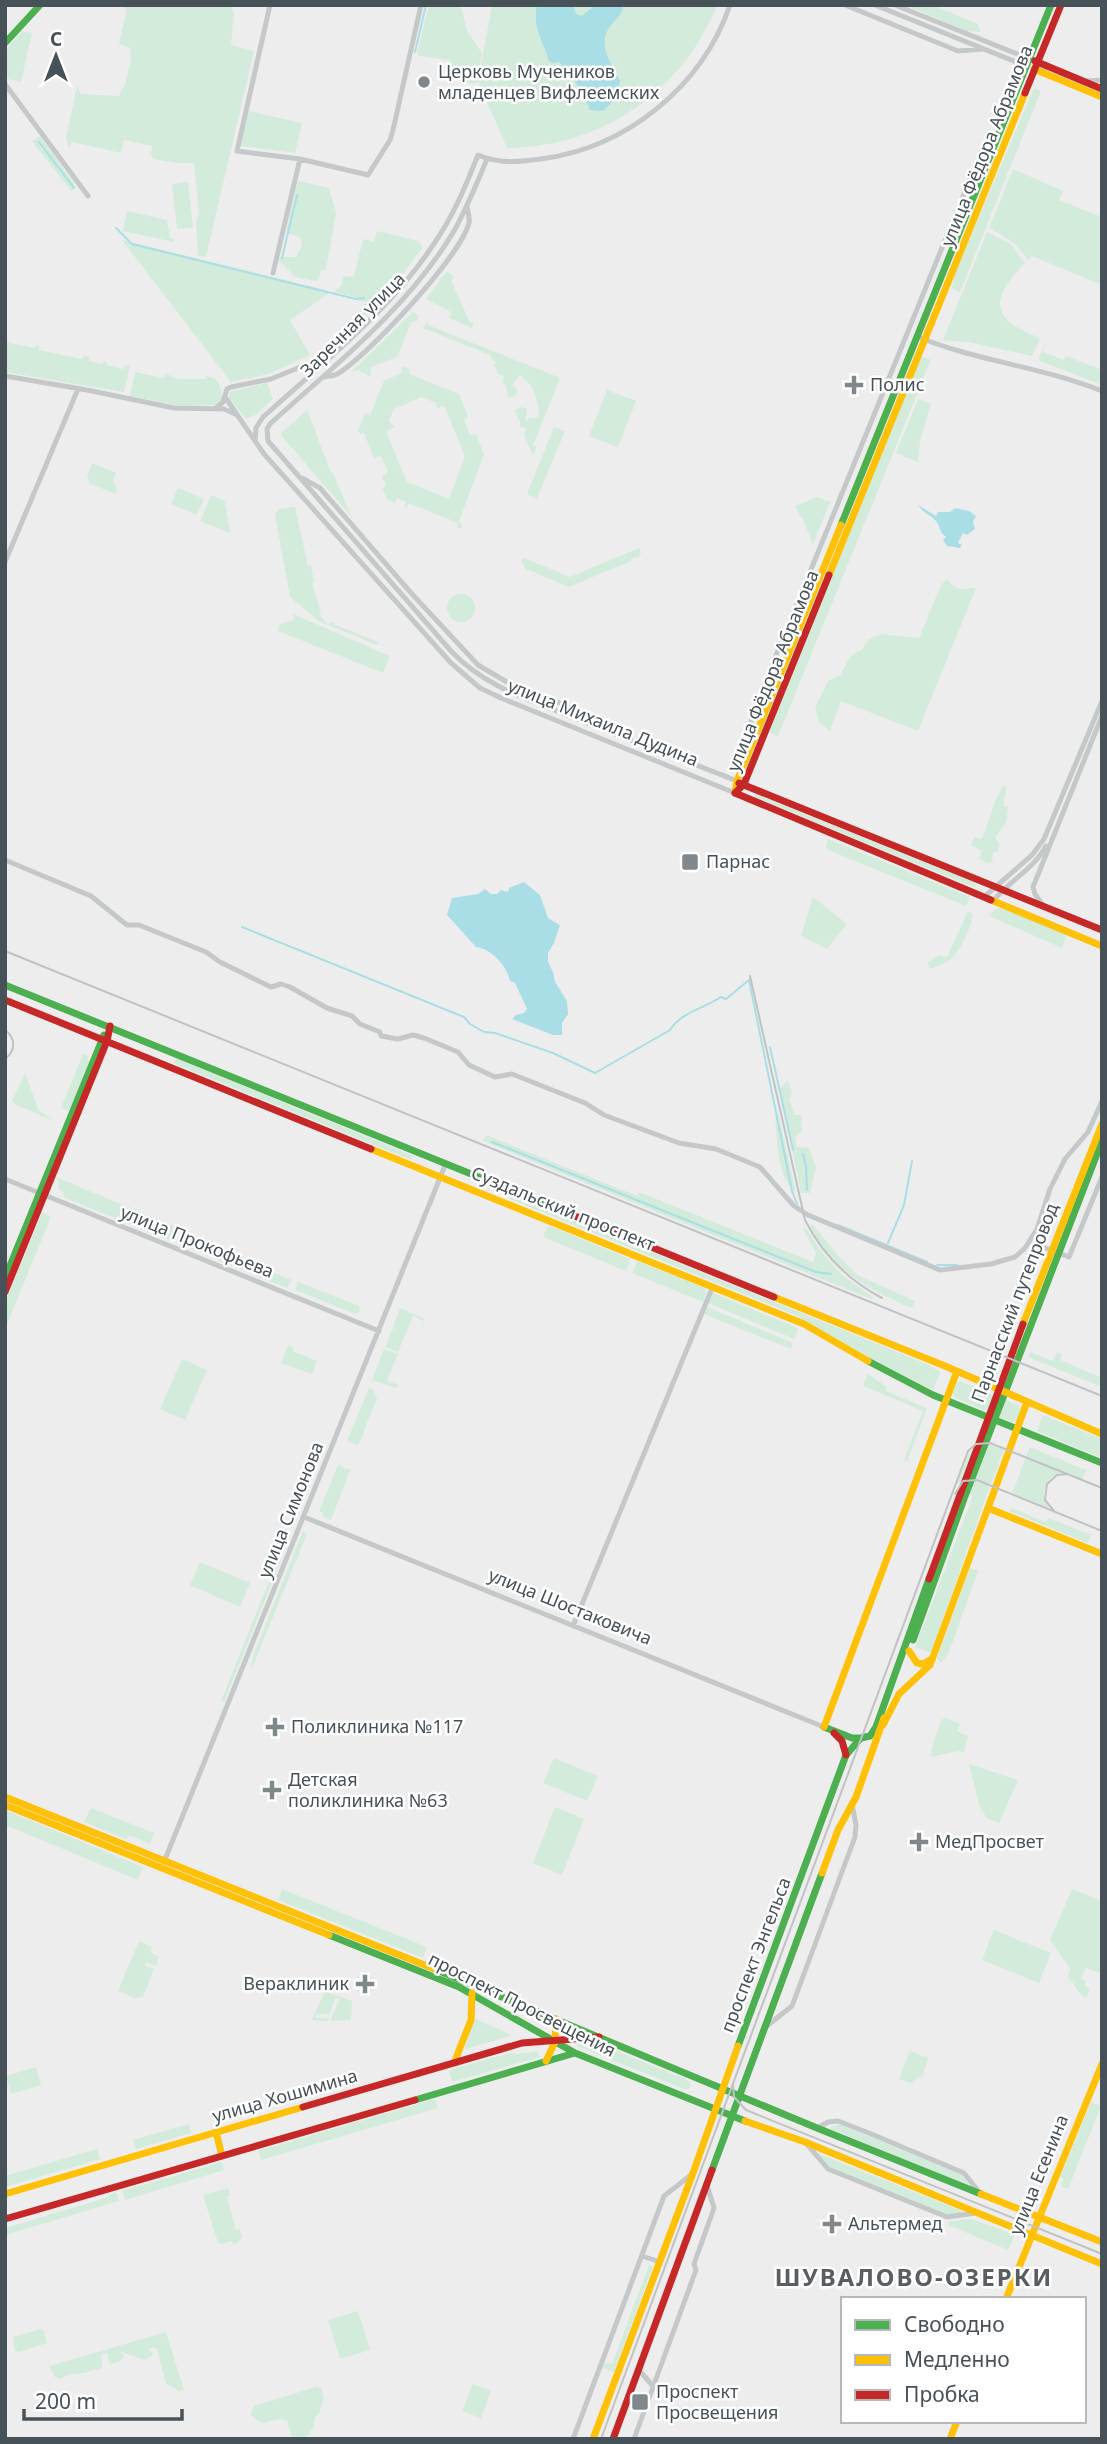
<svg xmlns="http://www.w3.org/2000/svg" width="1107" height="2444" font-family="'Noto Sans',sans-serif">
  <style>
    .green { fill: #d3ebdb; fill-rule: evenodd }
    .water { fill: #aadee7 }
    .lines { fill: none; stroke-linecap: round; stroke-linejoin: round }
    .stream { stroke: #aadee7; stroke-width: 2 }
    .street { stroke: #c5c8c9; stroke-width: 5 }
    .fast { stroke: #4caf50; stroke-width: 7 }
    .slow { stroke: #ffc107; stroke-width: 7 }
    .jam { stroke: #c62828; stroke-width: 7 }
    .tram { stroke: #c1c2c4; stroke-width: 2 }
    .rail { stroke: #c1c2c4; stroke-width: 2 }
    .poi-dot { fill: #81888c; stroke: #fff; stroke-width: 2.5 }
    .labels { text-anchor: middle; stroke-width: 5; stroke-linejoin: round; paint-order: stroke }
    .poi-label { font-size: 18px; fill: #465158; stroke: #fff; text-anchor: start }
    .street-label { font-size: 18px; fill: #465158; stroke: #fff }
    .district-label { font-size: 24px; font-weight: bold; letter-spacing: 2px; fill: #5a5d61; stroke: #fff }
  </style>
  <rect width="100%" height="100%" fill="#eeeded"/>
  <path class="green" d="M124,5H231L234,13L231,45L254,51L206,257L198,256L196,221L199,212L194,163H177L153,159L151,154L152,146L124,140L121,153L72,142L69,147L66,138L77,86L81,94L119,96L122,88H124L131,60L130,48L119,44L127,9L124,8Z
    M429,5H461L467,31L482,53L477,83H463L449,69L450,60L419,56L417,53Z
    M492,5H717C682,93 601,147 507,148L478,81Z
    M905,5H932L978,24L980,30L979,32L967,31Z
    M22,31L32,33L21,82L8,79L5,76V51Z
    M1034,88L1041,91L960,292L952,288L954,276Z
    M249,111L302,123L295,153L240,146Z
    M40,136L74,183L75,188L71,191L32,141Z
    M1013,169L1063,191L1059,200L1102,217V285L1032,256L1028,260L1014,243L989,228Z
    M298,181L329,188L336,213L326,270H321L319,280L316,281L295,277L279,261L280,257H296L302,245L300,237L286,233Z
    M188,182L193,228L177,229L172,184Z
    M127,211L167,220L170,238L174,239V242L123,231Z
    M377,231L418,241L423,247L395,284L363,317L357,312L367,302L359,301V298L334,292L342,285L343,276L354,277L363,239L374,242Z
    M987,232L1011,244L1025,263C1010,279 986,303 1011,323C1020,330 1031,333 1040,339L1032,356L973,343L943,340Z
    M122,240L326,290L328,294L290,320L310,355L269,374L231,382Z
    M447,271L455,278L451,280L470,323L474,322L472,328L449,318L451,312L426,299Z
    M413,312L418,315V320L411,323L397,357L371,367L370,377L359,370L351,372Z
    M428,320V325L558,377L559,381L533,445L536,447L534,454L532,453L524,435L526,429L520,426V421L514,410L522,407L527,409L525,420L528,421L529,418H539C539,401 534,385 520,375L512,385L518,390L516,395L508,398L506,386L502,382L504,376L498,374L494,364L496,362L493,360L490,355L423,328Z
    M5,342L35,348L36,345H39V350L82,359L84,355L89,357V361L102,364L104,361L107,362V365L123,369L125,365L130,366L124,392L5,372Z
    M1045,344H1049L1045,345L1043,352L1064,360L1066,356L1102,370V385L1040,361L1039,357Z
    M921,356L931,360L778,736L770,733L772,722Z
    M404,367L410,369L409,374L459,394L468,417L464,419L470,435L476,434L484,454L459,522L462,524L461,528H457L458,523L409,503L406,508L404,507L406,502L397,498L395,503L387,499L382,488L386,486L382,476L388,472L381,456L374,458L364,433L360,434L358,430L365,413L370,415L384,381L402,373L401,368ZM421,397L436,403L437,408L444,406L465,456L449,499L407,482L386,431L395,427L389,421L394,409Z
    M135,372L164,378L166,374L179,379H205V376L214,378L219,383L223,399L216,405L181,406L130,396Z
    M267,383L273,399L257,414L246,419L229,398V392Z
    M607,390L636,401L618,447L589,436Z
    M918,399L931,404L920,441L918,462L896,453Z
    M307,410C316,433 323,451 331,473H333L351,516L280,434Z
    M554,427L565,431L537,498L527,494Z
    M92,463L116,473L113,481L117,489L116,494L90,484L87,476Z
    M178,488L204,499L197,515L171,504Z
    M211,495L225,501L230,533L200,521Z
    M818,497L830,502L813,545L802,517H800L795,506Z
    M295,507L308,566L311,565L314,582L312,583L321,613L319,614L327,624L334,622L333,624L378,642L377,645L319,621L290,597L275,514L279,509Z
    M639,548L641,553L638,558L635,557L631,559V561L569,587L526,569L521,560L524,558L570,577Z
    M947,579C959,594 959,587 976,588L918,731L841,701L830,731L819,722L815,707L828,681L840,675L850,657L862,649L869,639L882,634L919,638L941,585Z
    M447 608a14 14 0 1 1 28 0a14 14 0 1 1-28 0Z
    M293,614L390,656L383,673L278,631L279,625L294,620Z
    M1003,786L1007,787L1003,805L1008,807L1006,823L995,837L999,844L998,851L993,853L992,862L987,863L979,858L982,851L971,845L974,837L982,839L996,799Z
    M755,794L976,883L974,887L754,797Z
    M828,839L970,897L966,906L828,850L826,847Z
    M813,897L847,924L827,949L801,936Z
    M1001,908L1066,934L1062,948L989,916L995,909Z
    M968,911L973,914C971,928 961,949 951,959C945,964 937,966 931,969L927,963L939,955L947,957Z
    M83,1054L89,1056L87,1060L90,1061L70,1111L61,1108Z
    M176,1058L413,1156L411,1160L173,1063Z
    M25,1073L38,1109L52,1120L16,1105L12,1101Z
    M788,1080L792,1093L789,1099L795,1115H801L802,1132L796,1136V1147L809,1148L816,1168L810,1193H801L780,1089Z
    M778,1113L796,1192C776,1179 778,1139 775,1117Z
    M486,1135L637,1196L639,1192L813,1262L816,1253L803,1229L805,1227L824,1255L842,1275L873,1297L871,1299L483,1141Z
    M58,1178L177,1227L173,1237L169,1240L63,1197L64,1194L58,1188L59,1181L56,1179Z
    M511,1195L929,1365L940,1372L933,1390L874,1360L793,1314L510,1199Z
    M42,1213L51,1217L5,1329V1303Z
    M809,1224L814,1226L836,1253L857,1275L915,1301L912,1308C869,1291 829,1268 809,1224Z
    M550,1226L630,1259L626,1271L543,1237L547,1228Z
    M182,1230L216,1244L212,1254L209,1256L180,1244L178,1240Z
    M219,1250L292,1280L287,1288L216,1259Z
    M637,1261L705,1288L706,1293L703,1302L632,1273Z
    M298,1282L359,1306L360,1311L356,1314L295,1290Z
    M713,1293L796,1327L798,1330L794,1339L708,1303Z
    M707,1307L793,1343L791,1349L704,1314Z
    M400,1308L423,1318L425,1323L423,1325L424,1321L413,1316L398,1352L385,1347L392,1330L398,1332L392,1329Z
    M288,1345L294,1348L293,1351L317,1361L312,1374L281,1363Z
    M384,1349L398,1354L387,1380L398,1385L396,1388L372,1380Z
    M1030,1352L1053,1361L1057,1352L1062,1354L1060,1360L1102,1378V1387L1028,1357Z
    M182,1359L207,1370L185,1420L160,1409Z
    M868,1374L887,1387L886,1391L927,1408L907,1462L904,1460L923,1411L863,1386Z
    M960,1381L1018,1405L1021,1410L1017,1420L1012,1422L955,1398L953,1393L957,1383Z
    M369,1388L374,1390L377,1398L358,1446L347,1441Z
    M1043,1415L1102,1439V1458L1037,1431Z
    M986,1443L1004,1450L991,1484L973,1478L956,1484C963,1466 966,1447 986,1443Z
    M1030,1447L1086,1470L1082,1479L1026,1456Z
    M1026,1458L1062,1472C1044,1478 1040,1492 1049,1508L1012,1493Z
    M338,1465L350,1470L331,1520L322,1516L323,1513L319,1511Z
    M972,1480L990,1486L931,1653L915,1647L973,1496L958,1490Z
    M1011,1508L1045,1522L1049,1518L1091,1535L1088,1543L1009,1511Z
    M303,1531L307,1534L252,1668L251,1667L254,1653Z
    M278,1559L281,1560L224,1702L221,1701Z
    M200,1562L250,1583L240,1607L190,1585Z
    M970,1568L978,1571L949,1652L941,1663L937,1658Z
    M946,1718L960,1724L957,1731L968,1736L964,1753L958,1751L931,1757L932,1747L941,1720Z
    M554,1758L598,1776L587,1801L543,1783Z
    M969,1764L1018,1780L999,1823L987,1818L980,1808Z
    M555,1807L584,1819L562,1875L533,1863Z
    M91,1808L154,1833L150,1844L129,1835L126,1839L84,1822Z
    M5,1810L143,1867L138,1880L5,1825Z
    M282,1889L427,1947L423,1958L278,1900Z
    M1072,1889L1102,1901V1968L1100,1973L1086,1968L1081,1978L1086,1981L1085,1986L1090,1988L1086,1998C1075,1992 1076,1983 1068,1978L1070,1968L1050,1940Z
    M994,1930L1051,1953L1039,1983L982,1960Z
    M139,1941L152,1947L150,1952L159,1957L156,1966L146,1962L145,1966L154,1969L143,1997L135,1998L118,1991Z
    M325,1991L352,2001L351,2020L330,2021L340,1999L336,1997L329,2014H317L315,2018H329L328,2021L312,2020Z
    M474,2018L511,2035V2036L465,2049Z
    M578,2042H595L687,2080L691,2083L690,2087L686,2090L577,2046Z
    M537,2051L540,2057L452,2082L449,2070L514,2052L516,2054Z
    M910,2051L928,2058L923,2075L910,2083L899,2079Z
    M36,2067L41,2085L11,2094L6,2076Z
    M435,2099L438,2108L261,2160L258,2151Z
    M1091,2102L1101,2106L1068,2189L1061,2186L1063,2179L1060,2178Z
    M189,2124L191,2133L136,2149L133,2140Z
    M840,2124L963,2175L972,2185L971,2187L829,2128Z
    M97,2149L100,2159L5,2187V2176Z
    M817,2153L962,2211L961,2213L947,2215L829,2167Z
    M222,2162L224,2170L125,2200L122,2191Z
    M228,2188L230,2196L227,2197L236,2230L240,2229L242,2237L239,2242L233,2245L232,2241L222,2244L218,2243L203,2195Z
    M116,2192L119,2201L5,2235V2228L109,2197V2195Z
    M972,2219L1015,2235L1008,2250L948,2225L950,2221Z
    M649,2265L653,2266L614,2372L603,2368L605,2363L612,2364Z
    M358,2311L370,2350L340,2359L328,2320Z
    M41,2329L44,2331L47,2343L19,2352L15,2351L13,2337Z
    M166,2332L184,2390L179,2391L166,2384L157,2349L153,2347L148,2350L154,2354L145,2360L119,2351L125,2356L119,2362L109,2364L107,2353L101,2355L102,2366L100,2370C92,2368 90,2372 83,2373C73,2375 70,2372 61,2379L55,2377L47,2362L50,2366Z
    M473,2384L491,2391L481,2418L462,2411Z
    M316,2387L321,2388L324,2397L319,2414L315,2417L313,2428L305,2439H293L287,2421L280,2419L262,2423L251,2415L253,2406Z"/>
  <path class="water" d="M537,5H573L576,14L582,16L595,5H623C623,14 618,17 612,24C595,43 612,64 620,81C618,95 614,102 603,111L590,110C583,92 573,76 559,62L553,63L549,61C543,41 532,28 537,5Z
    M918,505L936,516L938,512H950L955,508L969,511L976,516L973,522L975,529L967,535L963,533L958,543L962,545L960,548L947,546L943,540L946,537C939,532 941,528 936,521C931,515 923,513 918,505Z
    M524,882L540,895L548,918L560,925L554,943L548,953V962L553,972L555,982L567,1001L568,1014L562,1023V1035H553L512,1019L516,1015L524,1013L527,1009L515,983L510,981C507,966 492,949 476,947L447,915L452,898L478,894L485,889L491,894H497L501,890L508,892L509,888Z"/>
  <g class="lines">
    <path class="stream" d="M415,52L426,5
      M39,142L74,188
      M116,228L132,244L356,299L364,298
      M282,258L297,195
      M242,927L464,1017L470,1024L484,1032L495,1033L553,1053L595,1073L670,1030C681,1012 705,1008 721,997L726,999L749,980L792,1191L797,1204
      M770,1047L793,1150
      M492,1142L816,1272L831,1274
      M803,1154L806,1166L807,1190
      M838,1225L927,1262
      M888,1243L904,1205L912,1161
      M937,1265H957"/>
    <path class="street" d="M270,5L237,151L300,159L368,175L390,140L393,130L421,5
      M845,5L958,51L983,49
      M875,5L1026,66
      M895,5L1030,59
      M1087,81L1102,80
      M5,84L88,196
      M487,159C477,183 467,208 454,231C408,308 335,365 270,424L267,429L268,441L451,651C483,685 524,698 567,715C623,738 680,758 737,781
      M273,273L300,159
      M918,337C977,361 1042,367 1102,391
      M5,376L87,390L174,408L224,409L235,414
      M324,377C329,376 335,376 339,373C370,353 460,257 469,223C470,218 468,212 467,207
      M225,397L264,454L451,663L480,688L501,698L735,793
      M216,408L223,402L227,389L231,387L271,379L315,361H326
      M255,441L256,428L263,417C327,359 399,304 444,228C458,205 468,180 478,155C499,164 518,162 541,159C626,148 702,87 730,5
      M302,478L320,488L412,594L478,665L507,682L599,719L613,733
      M5,562L78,389
      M753,739L751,722L753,712L981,152L998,136
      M5,860L91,896L127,925H139L206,952L220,962L271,987L281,984L290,987L327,1008L352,1016L360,1024L380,1032L381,1036L398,1039L413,1035L424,1038L458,1052L469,1065L495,1077L512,1074L585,1103L604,1115L679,1143L716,1149L760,1167L794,1206L808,1215L940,1270L991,1264L1015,1257L1025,1248L1037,1229
      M984,897L1032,855L1044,839L1102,701
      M993,901C1009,881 1034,869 1046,846
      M1042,904L1035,894L1033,887L1102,716
      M1102,1101L1088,1132L1065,1159L1050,1189L1037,1229V1238L1043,1247L1069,1257L1102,1177
      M5,1179L379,1331
      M304,1517L824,1727
      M573,1626L713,1286
      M164,1862L446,1163
      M767,2026L792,2006L855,1837L856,1825L852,1804
      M817,2128L828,2122L838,2121L869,2133L964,2173L980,2193
      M805,2142L828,2169L947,2217L976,2213
      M642,2256L660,2262
      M639,2370L653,2386
      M573,2439L664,2196L691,2175
      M634,2439L696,2270L694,2264L714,2208L707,2185"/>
    <path class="fast" d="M5,43L40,5
      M841,525L1051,5
      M5,985L565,1212
      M5,1278L104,1035
      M868,1361L933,1395L1102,1463
      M913,1640L965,1496L1102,1141
      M824,1727L852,1738H861
      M329,1935L459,1987L575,2053L745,2121
      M437,1970L817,2128L981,2194
      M738,2046L846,1755L861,1738L870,1736L876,1727L929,1579
      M415,2100L575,2053
      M712,2170L822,1873"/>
    <path class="slow" d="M1034,69L1102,97
      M829,575L1025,93
      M735,793L737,781L841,525
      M991,900L1102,946
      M371,1149L804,1324L868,1361
      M774,1297L945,1366L1102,1434
      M1023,1324L1102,1124
      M988,1508L1102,1554
      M909,1651L917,1663L923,1664L930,1660
      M883,1725L899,1694L930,1665L1027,1402
      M824,1727L957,1371
      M5,1797L437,1970
      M5,1805L329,1935
      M822,1873L838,1830L856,1797L884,1718
      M546,2061L555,2042L556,2019
      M454,2063L471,2020L472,1993
      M745,2121L805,2142L1102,2264
      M216,2132L222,2156
      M5,2194L303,2107
      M981,2194L1102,2242
      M1006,2299L1102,2064
      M593,2439L693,2173L738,2046
      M950,2439L957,2421"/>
    <path class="jam" d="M1035,61L1102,89
      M1025,93L1061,5
      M739,783L1102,930
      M735,793L744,784L829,575
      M735,793L991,900
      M5,1000L371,1149
      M565,1212L774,1297
      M5,1292L107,1041L110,1026
      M929,1579L1023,1324
      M834,1733L842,1741L846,1755
      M303,2107L522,2043L599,2037
      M5,2219L415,2100
      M613,2439L712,2170"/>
    <path class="tram" d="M5,1030C16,1038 16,1051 5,1059
      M955,1494L963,1481L977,1480L1102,1531
      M1054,1511L1045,1500L1047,1484L1057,1475L1068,1474
      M733,2084L734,2097L746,2110L1102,2254
      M601,2439L968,1451L976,1444L990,1443L1102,1488"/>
    <path class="rail" d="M5,951L1102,1396
      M750,976L805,1220C822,1254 848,1280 882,1298"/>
  </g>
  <g class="poi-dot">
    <circle cx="424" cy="82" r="7"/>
    <path d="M850.5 374.5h7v7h7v7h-7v7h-7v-7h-7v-7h7z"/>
    <rect x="681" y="853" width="18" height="18" rx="3.5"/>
    <path d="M271.5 1716.5h7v7h7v7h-7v7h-7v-7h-7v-7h7z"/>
    <path d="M268.5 1779.5h7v7h7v7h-7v7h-7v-7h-7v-7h7z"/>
    <path d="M915.5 1831.5h7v7h7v7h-7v7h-7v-7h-7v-7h7z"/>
    <path d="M361.5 1973.5h7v7h7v7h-7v7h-7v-7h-7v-7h7z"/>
    <path d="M828.5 2213.5h7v7h7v7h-7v7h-7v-7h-7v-7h7z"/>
    <rect x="631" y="2393" width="18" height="18" rx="3.5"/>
  </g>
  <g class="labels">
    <g class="poi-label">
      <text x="438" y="78">Церковь Мучеников<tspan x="438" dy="21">младенцев Вифлеемских</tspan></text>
      <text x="870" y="391">Полис</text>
      <text x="706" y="868">Парнас</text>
      <text x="291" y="1733">Поликлиника №117</text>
      <text x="288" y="1786">Детская<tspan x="288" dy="21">поликлиника №63</tspan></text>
      <text x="935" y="1848">МедПросвет</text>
      <text x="349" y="1990" text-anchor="end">Вераклиник</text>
      <text x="848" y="2230">Альтермед</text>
      <text x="656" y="2398">Проспект<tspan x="656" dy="21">Просвещения</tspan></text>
    </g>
    <g class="street-label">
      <text transform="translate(987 146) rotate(-68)" y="6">улица Фёдора Абрамова</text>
      <text transform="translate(353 325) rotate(-45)" y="6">Заречная улица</text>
      <text transform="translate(773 671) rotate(-68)" y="6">улица Фёдора Абрамова</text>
      <text transform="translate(603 723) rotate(22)" y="6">улица Михаила Дудина</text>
      <text transform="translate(563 1209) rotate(22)" y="6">Суздальский проспект</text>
      <text transform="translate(197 1242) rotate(22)" y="6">улица Прокофьева</text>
      <text transform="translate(1015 1303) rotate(-69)" y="6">Парнасский путепровод</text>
      <text transform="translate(291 1510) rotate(-68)" y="6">улица Симонова</text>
      <text transform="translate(570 1607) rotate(22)" y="6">улица Шостаковича</text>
      <text transform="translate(756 1955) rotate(-69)" y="6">проспект Энгельса</text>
      <text transform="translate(522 2005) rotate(27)" y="6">проспект Просвещения</text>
      <text transform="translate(285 2096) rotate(-16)" y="6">улица Хошимина</text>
      <text transform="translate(1039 2175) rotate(-68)" y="6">улица Есенина</text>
    </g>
    <g class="district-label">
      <text x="914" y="2286">ШУВАЛОВО-ОЗЕРКИ</text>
    </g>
  </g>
  <rect width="1107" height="2444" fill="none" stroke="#465158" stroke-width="14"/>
  <rect x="841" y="2297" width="245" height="126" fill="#ffffff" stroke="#b5b9bc" stroke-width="2"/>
  <rect x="855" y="2320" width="35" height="10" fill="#4caf50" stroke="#b5b9bc" stroke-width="2"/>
  <text x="904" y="2332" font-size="21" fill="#465158">Свободно</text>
  <rect x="855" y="2355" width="35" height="10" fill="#ffc107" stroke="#b5b9bc" stroke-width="2"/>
  <text x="904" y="2367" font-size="21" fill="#465158">Медленно</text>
  <rect x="855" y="2390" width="35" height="10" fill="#c62828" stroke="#b5b9bc" stroke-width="2"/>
  <text x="904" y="2402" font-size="21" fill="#465158">Пробка</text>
  <g transform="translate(56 56)" stroke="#ffffff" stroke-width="5" paint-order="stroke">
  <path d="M0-5L12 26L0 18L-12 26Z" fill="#465158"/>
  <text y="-10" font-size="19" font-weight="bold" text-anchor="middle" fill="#465158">С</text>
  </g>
  <path d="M24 2409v10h158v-10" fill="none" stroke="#465158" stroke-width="3.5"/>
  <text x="35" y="2409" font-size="21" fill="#465158" stroke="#ffffff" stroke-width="5" paint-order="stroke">200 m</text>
</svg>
